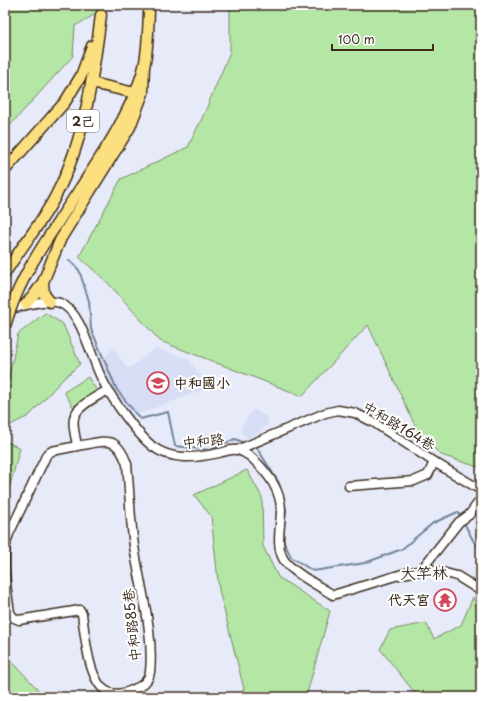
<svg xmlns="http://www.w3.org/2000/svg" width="486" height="702" font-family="'Playpen Sans','LXGW WenKai TC',sans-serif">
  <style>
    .built { fill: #d6ddf5 }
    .green { fill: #b4e6a6; stroke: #788862 }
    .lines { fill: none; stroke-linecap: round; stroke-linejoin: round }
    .stream { stroke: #6f849a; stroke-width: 2 }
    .major-tunnel { stroke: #c5c4cd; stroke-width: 10; stroke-dasharray: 10 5; stroke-linecap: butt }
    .minor-casing { stroke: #3b2a1e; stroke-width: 11 }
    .major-casing { stroke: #3b2a1e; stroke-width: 13 }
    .minor { stroke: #fff; stroke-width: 8 }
    .major { stroke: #fce080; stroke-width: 10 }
    .major-bridge-casing { stroke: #3b2a1e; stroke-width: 13; stroke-linecap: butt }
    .major-bridge { stroke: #fce080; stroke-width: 10 }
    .labels { text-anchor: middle; stroke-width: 4; stroke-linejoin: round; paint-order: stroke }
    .shield { fill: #fff; stroke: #766a62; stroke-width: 1 }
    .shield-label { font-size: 13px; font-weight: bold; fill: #3b2a1e }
    .poi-label { font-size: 14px; font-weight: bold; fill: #3b2a1e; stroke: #fff; text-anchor: start }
    .street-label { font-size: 14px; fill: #3b2a1e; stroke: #fff }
    .quarter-label { font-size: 16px; fill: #3b2a1e; stroke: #fff }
  </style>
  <rect width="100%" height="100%" fill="#e7ebf9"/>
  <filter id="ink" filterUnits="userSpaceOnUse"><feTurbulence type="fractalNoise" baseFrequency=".025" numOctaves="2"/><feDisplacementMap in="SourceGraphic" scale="8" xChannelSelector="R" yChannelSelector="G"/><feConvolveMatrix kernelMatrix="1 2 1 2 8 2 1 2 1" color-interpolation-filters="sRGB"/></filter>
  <g filter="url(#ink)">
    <path class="built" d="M113,348L128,369L156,348L188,359L211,387L133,416L131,412L129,413L111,388L105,378L98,358L106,356Z
      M254,409L268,418L267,426L249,439L241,433L242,425Z"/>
    <path class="green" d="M5,5H111L75,26L73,56L5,131Z
      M230,5H481V468L441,455L419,434L368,325L302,396L160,341L108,283L79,257L121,179L188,147L204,114L230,52Z
      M45,313L63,324L80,364L62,380L29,416L12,424L5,433V395L18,334Z
      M88,377L97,391L73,407L64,392Z
      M5,441L20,448L5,504Z
      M247,470L262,497L263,546L278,577L330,611L306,697H237L244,689L219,590L211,516L194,495Z
      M473,597L481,618V697H418L380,649L390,630L426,623L434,639L461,625Z
      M5,654L45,697H5Z"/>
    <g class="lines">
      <path class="stream" d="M69,260L79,270L89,301L91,329L117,390L140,419L168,412L175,446L210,450L235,439L245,443
        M253,446L257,448L279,483L282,494
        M463,521L474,542L481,549
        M284,526L286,510L284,502
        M283,540L291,557L313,571L365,563L402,549L433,523L458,512L461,518"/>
      <path class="major-tunnel" d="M101,15L103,5"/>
      <g class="minor-casing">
        <path id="minor" d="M6,310C21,307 45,298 60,303C83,312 91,360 103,381C112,399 136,433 152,446C171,461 196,458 219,453C224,452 231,449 236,450C240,450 249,455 252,458C266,471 281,490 281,510C281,526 275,546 284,560C293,573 319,586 333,595L402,574L430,569L457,576L481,591
          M77,446L52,451L47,454L9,534C0,557 7,589 10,613L14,618L19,620L80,610L82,614C85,634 88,683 108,692C115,695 125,693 132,690C140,687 149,682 150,672C154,636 142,593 136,558C130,527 130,495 127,464C116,433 104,442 77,446C76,438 72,426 74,418C76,406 98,396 108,390
          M237,450L325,413L338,410L355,413L373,422L434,462L481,490
          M349,486L414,481L428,475L434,462
          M421,570L459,522L469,515L481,499"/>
      </g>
      <g class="major-casing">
        <path id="major" d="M92,83L135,93
          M5,170L65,102L81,76L92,46
          M55,227C85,179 130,121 144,67C148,50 148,30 149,12
          M5,273C21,247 41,224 55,197C85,141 93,77 101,15
          M43,282L44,294L50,302
          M26,304L34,295L43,282L61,238L130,127L143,93L144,66"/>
      </g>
      <use href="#minor" class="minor"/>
      <use href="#major" class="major"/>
      <g class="major-bridge-casing">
        <path id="major-bridge" d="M5,326C16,288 33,260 55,227"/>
      </g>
      <use href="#major-bridge" class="major-bridge"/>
    </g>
  </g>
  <defs>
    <g id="school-ring" transform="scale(1.15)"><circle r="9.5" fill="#fff" stroke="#d1495b" stroke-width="1.5"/><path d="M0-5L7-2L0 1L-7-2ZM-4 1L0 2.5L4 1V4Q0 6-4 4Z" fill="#d1495b"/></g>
    <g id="temple-ring" transform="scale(1.15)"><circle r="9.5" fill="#fff" stroke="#d1495b" stroke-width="1.5"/><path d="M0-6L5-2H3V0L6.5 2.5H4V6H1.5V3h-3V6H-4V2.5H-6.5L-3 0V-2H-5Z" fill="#d1495b"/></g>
  </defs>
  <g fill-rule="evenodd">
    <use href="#school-ring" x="158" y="383"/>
    <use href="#temple-ring" x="445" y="600"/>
  </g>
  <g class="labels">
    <rect class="shield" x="67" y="110" width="32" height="22" rx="3"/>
    <g class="shield-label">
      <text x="83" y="126">2己</text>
    </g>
    <g class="poi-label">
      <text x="174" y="388">中和國小</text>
      <text x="430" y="605" text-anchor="end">代天宮</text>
    </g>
    <g class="street-label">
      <text transform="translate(399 426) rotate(31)" y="5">中和路164巷</text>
      <text transform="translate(203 441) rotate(-6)" y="5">中和路</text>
      <text transform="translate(132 625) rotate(-96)" y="5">中和路85巷</text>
    </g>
    <g class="quarter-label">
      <text x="424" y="579">大竿林</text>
    </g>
  </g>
  <rect width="486" height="702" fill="none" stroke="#fff" stroke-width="20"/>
  <rect x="10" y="10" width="466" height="682" fill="none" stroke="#3b2a1e" stroke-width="1.5" filter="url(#ink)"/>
  <path d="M332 44v6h101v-6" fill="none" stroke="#3b2a1e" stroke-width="2"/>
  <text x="338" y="44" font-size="12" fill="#3b2a1e" stroke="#ffffff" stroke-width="3" paint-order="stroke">100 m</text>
</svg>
